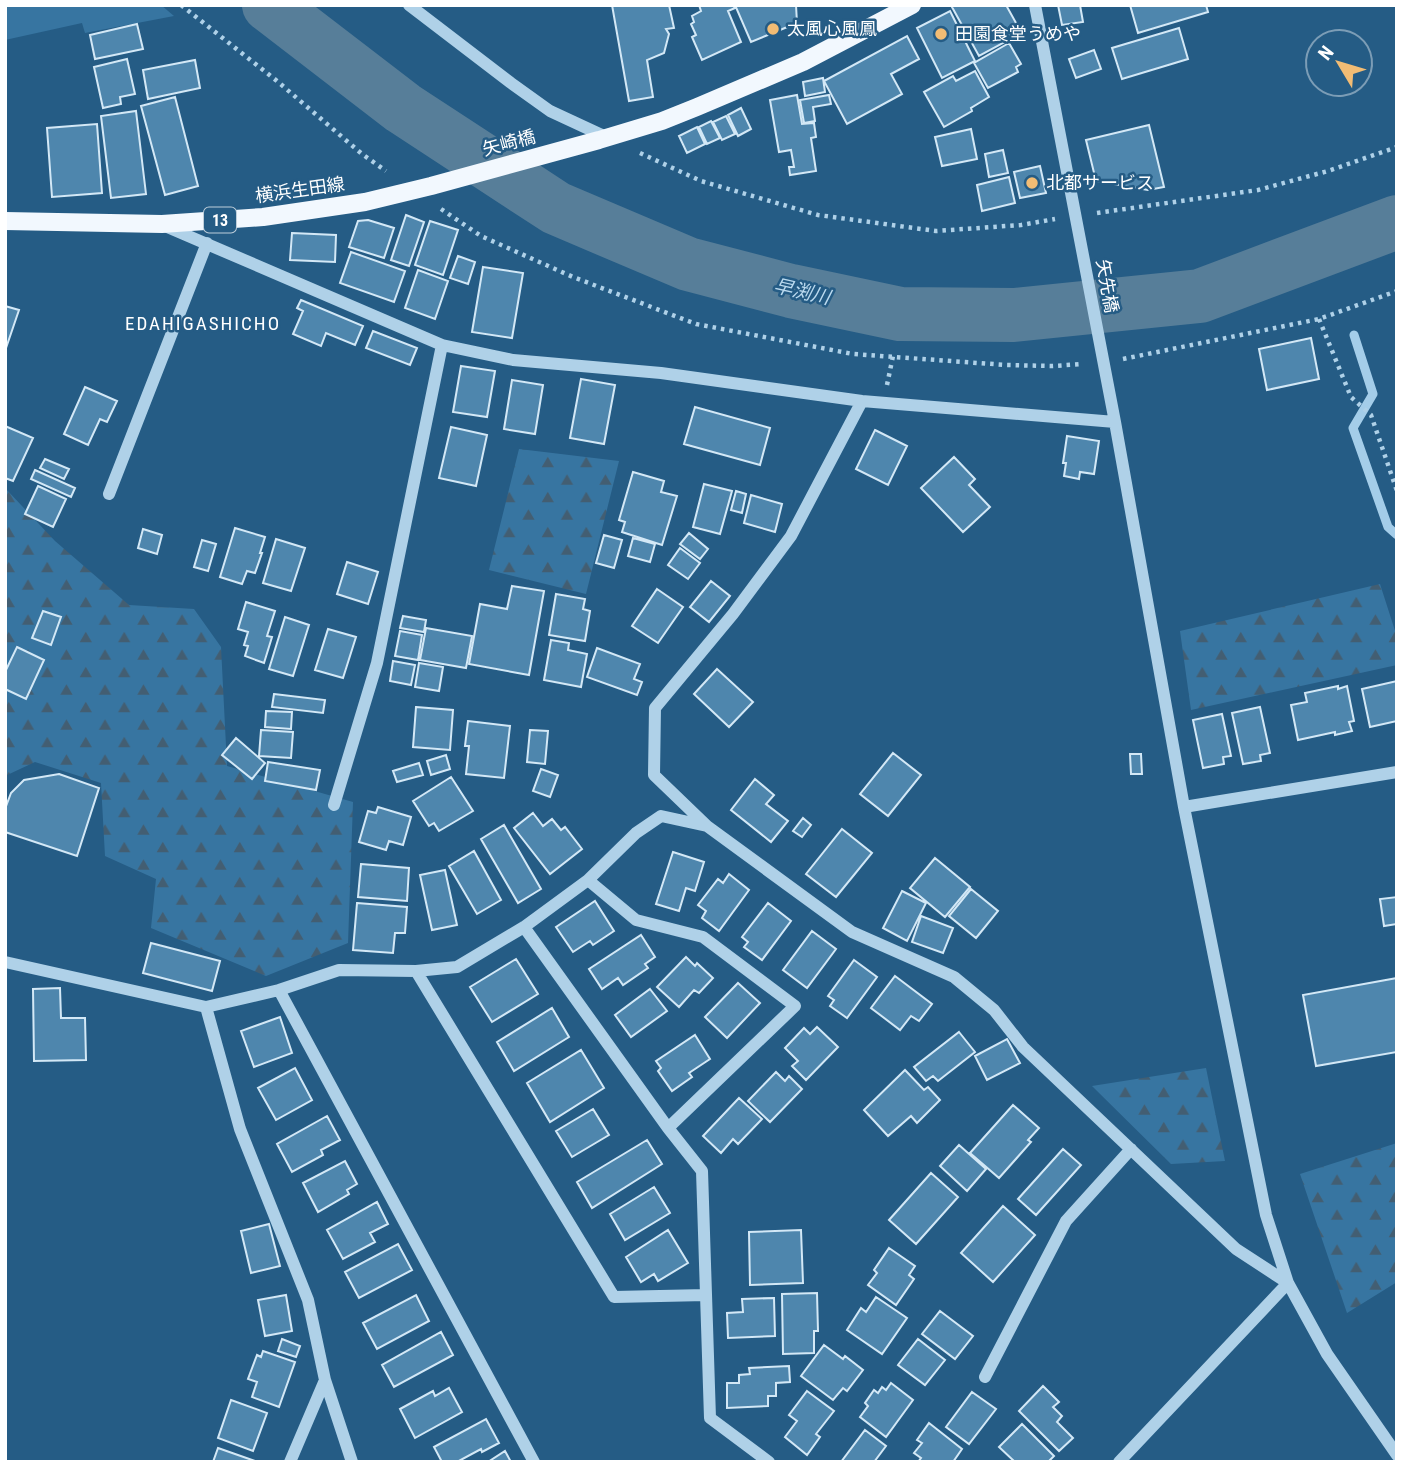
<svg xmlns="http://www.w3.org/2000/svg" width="1402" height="1467" font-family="'Roboto Condensed','Noto Sans JP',sans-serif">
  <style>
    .forest { fill: url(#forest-firs) }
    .pitch { fill: #3775a1 }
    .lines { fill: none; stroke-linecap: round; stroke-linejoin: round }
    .stream { stroke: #a4cde9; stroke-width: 9 }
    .river { stroke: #577e99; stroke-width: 54 }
    .building { fill: #4e86ad; stroke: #d3e8f6; stroke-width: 2 }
    .path { stroke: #afd1e8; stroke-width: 4.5; stroke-dasharray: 3.5 5; stroke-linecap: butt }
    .minor { stroke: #afd1e8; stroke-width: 12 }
    .major { stroke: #f2f8fe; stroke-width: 18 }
    .poi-dot { fill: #f2bc74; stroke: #255c85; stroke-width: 2.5 }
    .labels { text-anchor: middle; stroke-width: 5; stroke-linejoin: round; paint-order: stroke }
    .shield { fill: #255c85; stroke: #beceda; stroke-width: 2 }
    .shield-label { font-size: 16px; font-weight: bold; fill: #fff }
    .poi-label { font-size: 18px; fill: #fff; stroke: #255c85; text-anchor: start }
    .street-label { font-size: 18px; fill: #fff; stroke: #255c85 }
    .water-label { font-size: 19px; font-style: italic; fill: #bbdaef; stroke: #255c85 }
    .neighbourhood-label { font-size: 19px; letter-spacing: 2px; fill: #fff; stroke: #255c85 }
  </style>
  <defs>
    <pattern id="forest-firs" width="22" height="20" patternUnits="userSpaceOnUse" patternTransform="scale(1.75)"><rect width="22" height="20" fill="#3775a1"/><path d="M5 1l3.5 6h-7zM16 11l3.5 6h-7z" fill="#435e72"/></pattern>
  </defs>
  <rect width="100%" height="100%" fill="#255c85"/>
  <path class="forest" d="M519,449L619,461L586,594L489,570Z
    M5,488L55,541L129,605L194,609L221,647L227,766L353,802L348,943L266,976L151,928L156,879L105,856L101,783L35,762L5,776Z
    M1380,584L1397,637V665L1191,710L1180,631Z
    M1206,1068L1225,1161L1171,1164L1092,1086Z
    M1397,1143V1282L1347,1313L1300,1174Z"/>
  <path class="pitch" d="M5,5H161L174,16L85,33L82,23L5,40Z"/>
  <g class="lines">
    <path class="stream" d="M1354,335L1373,394L1353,428L1388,527L1397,535"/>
    <path class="river" d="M269,5L403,108L556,208L688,264L791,291L900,314L1014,315L1200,296L1397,222"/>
  </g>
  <path class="building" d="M612,5H669L674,28L666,29L669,34L664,53L647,60L653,97L629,101Z
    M699,5H733L735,8L728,11L741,42L702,60L692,37L696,35L691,24L694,22L692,16L701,11Z
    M735,5H796L797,23L751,42Z
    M955,5H1006L1020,30L1003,39L1005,42L979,56L952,7Z
    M1058,5H1080L1083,22L1062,25Z
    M1130,5H1206L1208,12L1138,33Z
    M950,11L975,61L942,78L917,28Z
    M137,24L143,49L95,59L90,35Z
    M1179,28L1188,59L1122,79L1112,48Z
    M907,36L919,59L891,74L902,94L847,124L824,81Z
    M1009,43L1021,64L1016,67L1018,72L988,88L974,63Z
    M1094,50L1101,69L1076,78L1069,59Z
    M127,59L135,94L120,97L121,104L103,108L94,67Z
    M195,60L200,88L148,99L143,70Z
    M975,71L989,97L971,108L972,111L944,127L924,92L953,76L956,81Z
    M823,78L825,92L805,96L803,82Z
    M797,95L802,124L814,123L816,137L811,138L816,171L790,175L789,167H794L791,150L779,152L770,100Z
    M829,95L831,104L813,107L815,121L804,123L800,100Z
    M175,97L198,186L165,195L141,106Z
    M741,108L751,129L738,136L728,115Z
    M136,111L146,194L111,198L101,116Z
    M726,116L735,134L722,140L713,122Z
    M711,121L720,138L707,144L699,127Z
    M97,124L102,193L52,197L47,128Z
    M1149,125L1164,187L1148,190L1096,181L1086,140Z
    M697,127L705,144L687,153L679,136Z
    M971,129L977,159L942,166L935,137Z
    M1003,150L1008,173L989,177L985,154Z
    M1040,166L1046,193L1020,198L1014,172Z
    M1009,177L1015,203L982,211L977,185Z
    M406,215L424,222L409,266L391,260Z
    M368,220L394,228L384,258L349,247L358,221Z
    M430,221L458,230L443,275L415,265Z
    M292,233L336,235L335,262L290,260Z
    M351,252L405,271L394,302L340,283Z
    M458,256L475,262L468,284L450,278Z
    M483,267L523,273L512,338L472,332Z
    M418,270L448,281L435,319L405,308Z
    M301,300L363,326L355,345L326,333L321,346L293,334L303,311L297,308Z
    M5,306L19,310L5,351Z
    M373,331L417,348L410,365L366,348Z
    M1311,338L1319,379L1267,390L1259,349Z
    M461,366L495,371L487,417L453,412Z
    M581,379L615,385L604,444L570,438Z
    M512,380L543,385L535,434L504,429Z
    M85,387L117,401L107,422L100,419L88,445L64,434Z
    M695,407L770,428L760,465L684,444Z
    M5,426L33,438L13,481L5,478Z
    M451,427L487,435L476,486L439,478Z
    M875,430L907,446L888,485L856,469Z
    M1067,436L1099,441L1094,474L1080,472L1079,479L1064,476L1066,463H1063Z
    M954,457L975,479L969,485L990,507L963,532L921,488Z
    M45,459L69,469L64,479L40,468Z
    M35,470L75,488L71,497L31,479Z
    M633,472L664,481L661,492L677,496L662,545L622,532L625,522L619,520Z
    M704,484L732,491L720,534L693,527Z
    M38,486L66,499L53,527L25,514Z
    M736,491L746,494L742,513L731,510Z
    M751,495L782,504L775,532L744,523Z
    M235,528L265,537L260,553H262L255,573L247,571L242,584L220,577Z
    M143,529L162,535L157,554L138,548Z
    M689,533L708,549L700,559L680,544Z
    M604,535L622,540L614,568L596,563Z
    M633,538L655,544L650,562L628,556Z
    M276,539L305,548L291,591L263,583Z
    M202,540L216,544L208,571L194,567Z
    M680,548L700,563L688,579L668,565Z
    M347,562L378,572L368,604L337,594Z
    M711,581L730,596L709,622L690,607Z
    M512,586L544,591L529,675L469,664L480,604L507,609Z
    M657,589L683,607L658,643L632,626Z
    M556,594L585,599L583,609L590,611L585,641L549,635Z
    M246,602L275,611L267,636L272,637L264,663L245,656L248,646L244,645L248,632L238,629Z
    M43,611L61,617L51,645L32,638Z
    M403,616L426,620L424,632L400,628Z
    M285,617L309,625L293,676L269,669Z
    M426,628L472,636L466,668L420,660Z
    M328,629L356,637L343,678L315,670Z
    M400,631L422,635L418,660L395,656Z
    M551,640L569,643L568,650L587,654L581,687L544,680Z
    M17,647L44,660L26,699L5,689V672Z
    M597,648L640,664L634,679L642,682L637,695L587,677Z
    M393,661L415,665L411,685L390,681Z
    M419,663L443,667L439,691L415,687Z
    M717,669L753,702L729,727L694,694Z
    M1397,681V721L1370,727L1362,689Z
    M1338,686V689L1347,686L1354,721L1349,722L1352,731L1335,735V732L1298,740L1291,705L1307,702L1305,693Z
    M274,694L325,700L323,713L272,707Z
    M416,707L453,710L450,750L413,747Z
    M1260,707L1270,753L1260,755L1261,761L1243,764L1232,713Z
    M266,711L292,712L291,729L265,727Z
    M1222,714L1231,756L1223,757L1224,764L1203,768L1193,720Z
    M468,721L510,726L504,778L466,774L469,746H465Z
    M261,730L293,732L291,758L259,756Z
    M530,730L548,731L545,764L527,762Z
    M236,738L265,763L252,779L222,755Z
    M893,753L921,775L888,816L860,794Z
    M1130,754H1141L1142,774H1131Z
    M446,755L450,769L431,775L427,761Z
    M268,762L320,770L316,790L265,781Z
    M419,763L423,775L397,782L393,771Z
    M541,769L558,775L550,797L533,791Z
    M59,774L99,788L77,856L5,832V809L11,793L24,780Z
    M451,777L473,811L439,831L434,823L429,826L413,801Z
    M755,779L774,795L766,804L788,821L771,842L731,810Z
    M378,807L411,817L403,845L389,841L386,850L359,842L368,811L376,813Z
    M533,813L543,826L552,819L561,830L565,827L582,849L550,874L514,828Z
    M803,818L811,825L802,837L793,831Z
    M504,825L541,889L518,903L481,839Z
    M842,829L872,853L836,897L806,874Z
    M474,851L501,900L477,914L449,866Z
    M673,852L704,862L695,891L686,888L679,911L656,904Z
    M935,858L970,887L945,917L910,888Z
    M361,864L409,868L407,901L358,897Z
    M445,870L457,925L432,930L420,875Z
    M729,874L749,890L719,931L702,918L706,911L698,905L718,879L723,883Z
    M971,889L998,911L976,938L949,916Z
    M902,891L926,903L907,941L883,928Z
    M1397,897V924L1384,926L1380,899Z
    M595,901L614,931L593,945L590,941L573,952L556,927Z
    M357,903L407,907L405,933H395L393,953L353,950Z
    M768,903L791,921L762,960L744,947L748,942L742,937Z
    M921,916L953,928L943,953L912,942Z
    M812,931L836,949L807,988L783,970Z
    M641,935L655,957L645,964L648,968L623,985L618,978L602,989L589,969Z
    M151,943L220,961L212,991L143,973Z
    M686,957L695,966L697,963L713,978L699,993L694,990L679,1007L657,987Z
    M516,959L538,994L492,1022L470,987Z
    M854,960L877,977L847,1018L830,1006L834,1000L828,996Z
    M895,976L932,1004L919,1021L911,1016L900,1030L871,1008Z
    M1397,978V1052L1316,1066L1303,995Z
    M738,983L760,1003L727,1038L705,1017Z
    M60,988L61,1018H85L86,1060L34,1061L33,989Z
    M650,989L667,1011L631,1037L615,1015Z
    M552,1008L569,1037L514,1071L497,1042Z
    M280,1017L292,1053L254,1067L241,1031Z
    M817,1027L838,1047L806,1080L792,1066L798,1061L785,1048L804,1028L810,1034Z
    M959,1032L975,1052L938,1081L933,1076L926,1081L914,1067Z
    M695,1035L710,1059L689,1073L692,1077L672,1091L658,1071L661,1068L656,1061Z
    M1007,1039L1020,1063L987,1080L975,1056Z
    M581,1050L604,1088L550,1122L527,1083Z
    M295,1068L312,1100L276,1120L258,1088Z
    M905,1070L924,1090L928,1087L940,1100L917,1123L911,1116L888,1136L864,1110Z
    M776,1072L785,1081L789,1076L802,1089L770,1122L748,1101Z
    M739,1098L762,1119L738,1144L733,1139L721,1153L703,1136Z
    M1013,1105L1039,1128L1028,1140L1031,1142L999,1178L970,1153Z
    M593,1109L609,1135L572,1157L556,1131Z
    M327,1116L340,1140L321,1150L323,1155L292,1172L277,1144Z
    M647,1140L662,1164L592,1208L577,1182Z
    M959,1145L986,1169L967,1191L940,1166Z
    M1063,1149L1081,1165L1036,1215L1018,1199Z
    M345,1161L357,1184L347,1190L349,1194L318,1212L303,1183Z
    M931,1173L958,1197L916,1244L889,1220Z
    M654,1187L670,1213L625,1240L610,1214Z
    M377,1202L388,1224L370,1233L375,1242L343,1259L327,1230Z
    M1003,1206L1035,1235L993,1282L961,1253Z
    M269,1224L280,1266L251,1273L241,1231Z
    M668,1230L688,1263L658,1281L654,1274L641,1282L626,1257Z
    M801,1230L803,1283L750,1285L749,1232Z
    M398,1244L412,1270L359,1298L345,1272Z
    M889,1248L915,1266L909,1275L914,1279L896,1305L868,1285L877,1273L874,1270Z
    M817,1293L818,1331H814V1353L783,1354L782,1294Z
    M286,1295L292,1331L265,1336L258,1300Z
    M416,1295L429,1321L377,1349L363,1323Z
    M876,1297L907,1318L882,1354L847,1330L861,1308L866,1312Z
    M774,1298L775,1336L728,1338L727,1313L743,1312L742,1299Z
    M940,1311L973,1336L955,1359L922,1334Z
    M441,1332L453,1355L394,1387L382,1365Z
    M282,1339L300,1346L296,1357L278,1351Z
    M918,1339L945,1360L925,1385L898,1365Z
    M824,1345L843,1359L845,1356L863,1370L847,1391L843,1388L833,1400L801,1376Z
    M263,1351L295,1362L279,1407L252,1397L257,1382L248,1379L257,1355L261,1357Z
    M789,1366L790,1382L776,1383V1396H768V1406L727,1408V1383H739V1375L750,1374L749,1368Z
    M891,1383L913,1400L886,1437L860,1417L868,1406L865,1403L874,1390L878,1393L882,1387L886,1390Z
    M1043,1386L1059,1402L1053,1407L1062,1416L1057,1422L1073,1438L1059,1451L1019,1411Z
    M449,1388L462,1412L415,1438L400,1409L433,1391L435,1396Z
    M807,1391L834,1411L816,1434L820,1437L807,1455L785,1437L797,1421L789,1415Z
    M972,1392L996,1409L969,1444L946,1427Z
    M231,1400L267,1413L253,1451L218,1438Z
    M486,1419L499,1443L482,1452L481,1449L457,1462H442L434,1447Z
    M929,1423L962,1449L953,1462H918L921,1458L914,1453L922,1443L917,1440Z
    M1022,1424L1054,1456L1048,1462H1015L999,1447Z
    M865,1430L886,1446L874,1462H841Z
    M218,1448L255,1461V1462H213Z
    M505,1451L511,1462H488Z"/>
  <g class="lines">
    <path class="path" d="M181,5L277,81L362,154L386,171
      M640,153L701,181L818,215L936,231L1021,225L1055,219
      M441,209L481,236L573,277L696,324L853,354L1006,365L1053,366L1082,364
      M1097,213L1258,190L1328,171L1397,147
      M1319,319L1351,397L1371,415L1397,491
      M1123,359L1319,319L1397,291
      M887,385L893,356"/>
    <path class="minor" d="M409,5L511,83L550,111L606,137
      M1035,5L1115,422L1184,807L1266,1215L1288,1283L1327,1354L1397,1455
      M165,226L442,345L513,360L661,373L862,401L1115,422
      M862,401L791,536L733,614L655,708L654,775L707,826L852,932L954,977L994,1010L1023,1047L1236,1249L1288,1283L1119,1462
      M109,494L207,243
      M334,805L377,663L442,345
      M1184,807L1397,772
      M588,880L636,920L703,937L795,1006L668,1128
      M524,927L668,1128L702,1171L710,1418L769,1462
      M5,962L206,1007L240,1129L308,1300L325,1380L352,1462
      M416,971L614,1297L706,1295
      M279,990L534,1462
      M206,1007L279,990L339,970L416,971L457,967L524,927L588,880L636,833L661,816L707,826
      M985,1377L1066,1221L1131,1149
      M290,1462L325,1380"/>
    <path class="major" d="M5,221L162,224L263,217L365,202L431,186L599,140L662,121L697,107L803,62L912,5"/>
  </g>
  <g class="poi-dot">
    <circle cx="773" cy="29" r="7"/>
    <circle cx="941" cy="34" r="7"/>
    <circle cx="1032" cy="183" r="7"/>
  </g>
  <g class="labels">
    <rect class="shield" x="204" y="207.5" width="32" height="25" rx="5"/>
    <g class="shield-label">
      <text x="220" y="226">13</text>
    </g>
    <g class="poi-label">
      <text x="787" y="35">太風心風鳳</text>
      <text x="955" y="40">田園食堂うめや</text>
      <text x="1046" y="189">北都サービス</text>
    </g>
    <g class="street-label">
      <text transform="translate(509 143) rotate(-15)" y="6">矢崎橋</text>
      <text transform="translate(300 190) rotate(-8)" y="6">横浜生田線</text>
      <text transform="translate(1107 286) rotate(80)" y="6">矢先橋</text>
    </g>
    <g class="water-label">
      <text transform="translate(802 291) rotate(13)" y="7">早渕川</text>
    </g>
    <g class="neighbourhood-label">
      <text x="203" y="330">EDAHIGASHICHO</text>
    </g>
  </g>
  <rect width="1402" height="1467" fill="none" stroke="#ffffff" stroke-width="14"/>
  <g transform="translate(1339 63) rotate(308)"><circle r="33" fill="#255c85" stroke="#7c9db6" stroke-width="2"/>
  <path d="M0-5L12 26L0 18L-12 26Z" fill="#f2bc74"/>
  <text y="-10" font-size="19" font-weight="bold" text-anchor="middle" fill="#ffffff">N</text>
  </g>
</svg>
